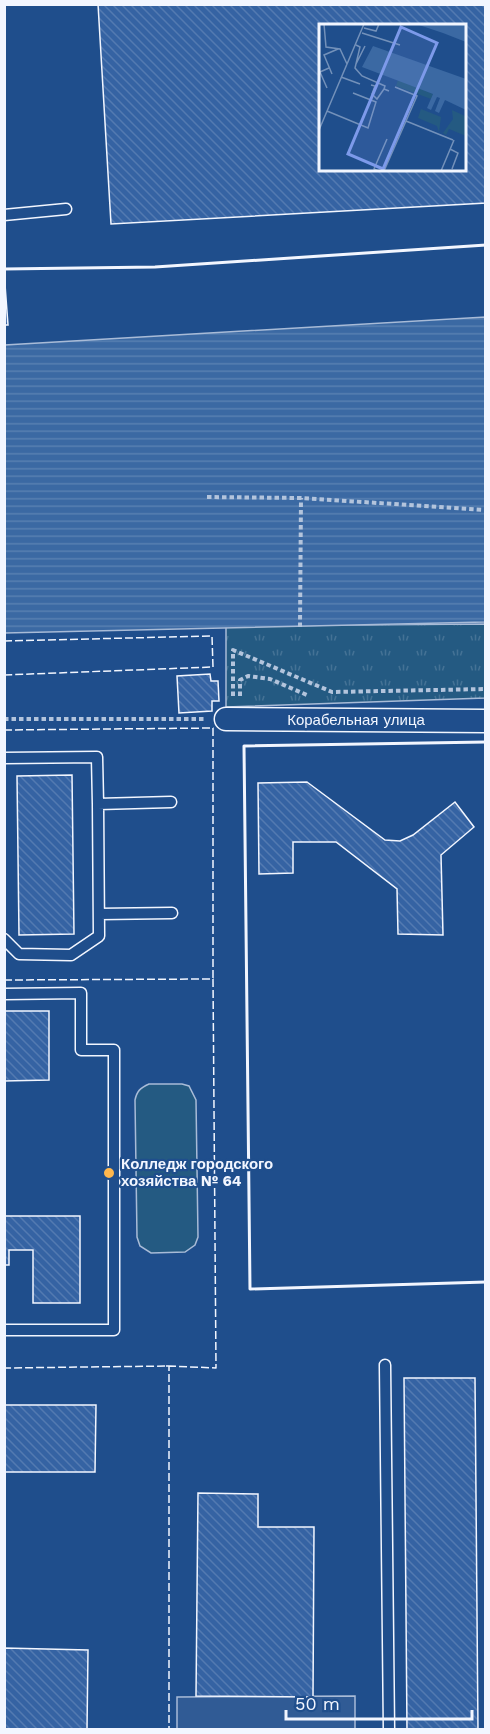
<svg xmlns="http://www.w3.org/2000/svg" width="490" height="1734" font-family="'Work Sans',sans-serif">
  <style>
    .green { fill: #245a82; stroke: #a8bbd7; stroke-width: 1.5 }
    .park { fill: url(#park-tufts); stroke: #a8bbd7; stroke-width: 1.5 }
    .parking { fill: #305b95; stroke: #a8bbd7; stroke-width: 1.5 }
    .water { fill: url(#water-rules); stroke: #a8bbd7; stroke-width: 1.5 }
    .building { fill: url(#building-back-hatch); stroke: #f2f6ff; stroke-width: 1.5; fill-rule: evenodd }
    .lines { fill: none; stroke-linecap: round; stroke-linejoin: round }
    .service-casing { stroke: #f2f6ff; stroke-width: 13 }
    .minor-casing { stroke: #f2f6ff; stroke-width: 25 }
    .path { stroke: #b3c4dc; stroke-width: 4; stroke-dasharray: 4.5 3; stroke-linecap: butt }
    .service { stroke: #1f4e8c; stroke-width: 10 }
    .minor { stroke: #1f4e8c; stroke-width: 22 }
    .fence { stroke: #f2f6ff; stroke-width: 1.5; stroke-dasharray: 8 3; stroke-linecap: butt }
    .wall { stroke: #f2f6ff; stroke-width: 3 }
    .poi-dot { fill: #ffb74d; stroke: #1f4e8c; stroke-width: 2 }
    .labels { text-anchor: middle; stroke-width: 4.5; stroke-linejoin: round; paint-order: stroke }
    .street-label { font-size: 15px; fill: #f2f6ff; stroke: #1f4e8c }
    .poi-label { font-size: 15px; font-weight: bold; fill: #f2f6ff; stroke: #1f4e8c; text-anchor: start }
    .inset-road { fill: none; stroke: #7391ba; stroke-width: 1.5 }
    .view { fill: #7d9aea; fill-opacity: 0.15; stroke: #7d9aea; stroke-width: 3 }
    .inset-edge { fill: none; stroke: #f2f6ff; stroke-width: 3 }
  </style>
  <defs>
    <pattern id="park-tufts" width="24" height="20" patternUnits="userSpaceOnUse" patternTransform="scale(1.5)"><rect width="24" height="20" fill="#245a82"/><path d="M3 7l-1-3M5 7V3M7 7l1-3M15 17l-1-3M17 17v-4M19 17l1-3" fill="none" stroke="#447295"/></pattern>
    <pattern id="water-rules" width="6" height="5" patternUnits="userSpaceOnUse" patternTransform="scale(1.5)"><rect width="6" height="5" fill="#3b69a3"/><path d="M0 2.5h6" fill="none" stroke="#587fb1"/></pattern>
    <pattern id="building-back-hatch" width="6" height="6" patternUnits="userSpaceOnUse" patternTransform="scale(1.5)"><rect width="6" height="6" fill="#3563a3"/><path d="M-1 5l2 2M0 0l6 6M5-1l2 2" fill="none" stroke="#537ab1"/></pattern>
  </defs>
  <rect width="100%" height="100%" fill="#1f4e8c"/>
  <path class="green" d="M149,1084H182L189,1086L196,1100L198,1237L195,1245L185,1252L151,1253L140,1246L137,1237L135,1100C137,1091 140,1088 149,1084Z"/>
  <path class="park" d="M485,624V698L226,707V626Z"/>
  <path class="parking" d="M355,1696V1729L177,1730V1697Z"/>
  <path class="water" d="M485,317V622C325,627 165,628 5,633V345Z"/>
  <path class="building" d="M98,4H486V203L111,224ZM320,26H464V170H320Z
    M4,271L8,325H4Z
    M210,674L211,681H218L219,701H212V711L179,713L177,676Z
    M72,775L74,934L19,935L17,776Z
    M307,782L385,840L400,841L413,835L455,802L474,827L441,855L443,935L398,934L397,889L336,842H293V873L259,874L258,783Z
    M4,1011H49V1080L4,1081Z
    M4,1216H80V1303H33V1250H9V1265H4Z
    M404,1378H475L478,1730H407Z
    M4,1405H96L95,1472H4Z
    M198,1493L258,1494V1527H314L313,1697L196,1696Z
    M4,1648L88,1650L87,1730H4Z"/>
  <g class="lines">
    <g class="service-casing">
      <path id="service" d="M4,215L66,209
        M4,758L97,757L98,804
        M99,914L172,913
        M4,939L19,954L71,955L99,936L98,804L171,802
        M4,994L81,993V1050H114V1330H4
        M385,1365L389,1730"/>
    </g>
    <g class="minor-casing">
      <path id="minor" d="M226,719L486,721"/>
    </g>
    <path class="path" d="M207,497L301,498L486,510
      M300,627L301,498
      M233,696V650L332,692L486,689
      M240,696V680L248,676L270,679L307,695
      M4,719H204"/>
    <use href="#service" class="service"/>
    <use href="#minor" class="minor"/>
    <path class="fence" d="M4,641L212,636L213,667L4,675
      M4,730L213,728V979H211
      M4,980L213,979L216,1368L169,1366L4,1368
      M166,1366H169V1730"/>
    <path class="wall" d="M4,269L155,267L486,245
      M486,742L244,746L250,1289L486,1282"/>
  </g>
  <circle class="poi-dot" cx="109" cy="1173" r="6"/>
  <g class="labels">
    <g class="street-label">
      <text x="356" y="725">Корабельная улица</text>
    </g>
    <g class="poi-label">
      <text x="121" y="1169">Колледж городского<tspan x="121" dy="17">хозяйства № 64</tspan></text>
    </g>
  </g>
  <g transform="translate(319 24)">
    <rect width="147" height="147" fill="#1f4e8c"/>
    <path d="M102,85L122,93L120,108L118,102L99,94ZM133,86L146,92L147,112L130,105L127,111L124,109L134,95Z" fill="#245a82"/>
    <path d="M79,56L114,70L112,75L77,62Z" fill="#245a82"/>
    <path d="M97,0H147V18L124,9ZM54,22L147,55V86L126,76L120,89L116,87L121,74L118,73L112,86L108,84L114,70L43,43Z" fill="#3b69a3"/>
    <path class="inset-road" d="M5,0L7,23L21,25L28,40M45,4L57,7L60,0M43,9L81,21M37,21L41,23L36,44L43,52L66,62L65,65M37,40L46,22M13,50L5,31L19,25M22,53L41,60M52,61L56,62L53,70L58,75L65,65L70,67M8,64L1,48L10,44M8,87L49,104L57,78L34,69M87,97L134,116M0,106L45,0M131,125L139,129L133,145M59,147L55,145L68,115M65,147L98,72L76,63M122,147L135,116"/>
    <path class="view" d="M82,3L118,19L64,145L29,130Z"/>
    <rect width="147" height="147" class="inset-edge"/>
  </g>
  <rect width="490" height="1734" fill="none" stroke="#f2f6ff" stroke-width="12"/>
  <path d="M286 1710v9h186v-9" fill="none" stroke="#f2f6ff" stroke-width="3"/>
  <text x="295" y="1710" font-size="18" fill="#f2f6ff" stroke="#1f4e8c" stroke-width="4.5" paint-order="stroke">50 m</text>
</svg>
